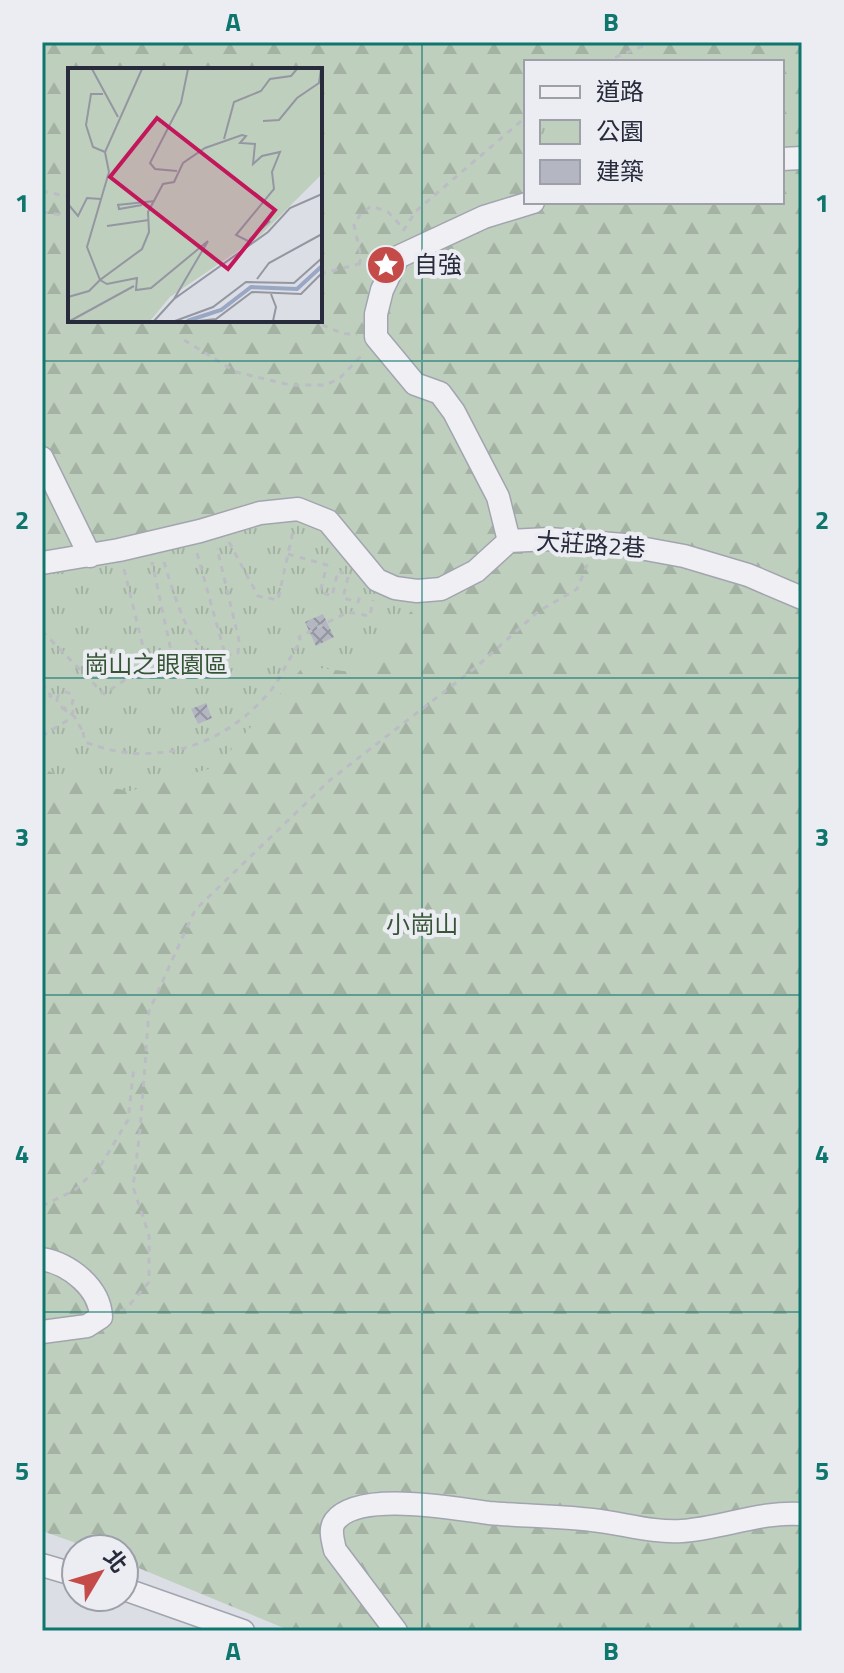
<svg xmlns="http://www.w3.org/2000/svg" width="844" height="1673" font-family="'Titillium Web','Noto Sans TC',sans-serif">
  <style>
    .forest { fill: url(#forest-firs); fill-rule: evenodd }
    .park { fill: url(#park-tufts) }
    .building { fill: url(#building-cross-hatch) }
    .lines { fill: none; stroke-linecap: round; stroke-linejoin: round }
    .minor-casing { stroke: #a2a5af; stroke-width: 25 }
    .path { stroke: #bbbcc4; stroke-width: 3; stroke-dasharray: 6 6; stroke-linecap: butt }
    .minor { stroke: #efeff4; stroke-width: 22 }
    .path-bridge { stroke: #bbbcc4; stroke-width: 3; stroke-dasharray: 6 6; stroke-linecap: butt }
    .grid { fill: none; stroke: #0f766e; stroke-width: 2; stroke-opacity: 0.55 }
    .labels { text-anchor: middle; stroke-width: 8; stroke-linejoin: round; paint-order: stroke }
    .poi-label { font-size: 24px; fill: #272b3b; stroke: #ebedf3; text-anchor: start }
    .street-label { font-size: 24px; fill: #272b3b; stroke: #ebedf3 }
    .park-label { font-size: 24px; fill: #365535; stroke: #ebedf3 }
    .inset-river { fill: none; stroke: #99a6c4; stroke-width: 4 }
    .inset-road { fill: none; stroke: #9496a1; stroke-width: 2 }
    .view { fill: #c2185b; fill-opacity: 0.15; stroke: #c2185b; stroke-width: 4 }
    .inset-edge { fill: none; stroke: #272b3b; stroke-width: 4 }
    .neatline { fill: none; stroke: #0f766e; stroke-width: 3 }
    .grid-label { font-size: 26px; text-anchor: middle; font-weight: bold; fill: #0f766e }
  </style>
  <defs>
    <pattern id="forest-firs" width="22" height="20" patternUnits="userSpaceOnUse" patternTransform="scale(2)"><rect width="22" height="20" fill="#bfcfbe"/><path d="M5 1l3.5 6h-7zM16 11l3.5 6h-7z" fill="#a4b2a4"/></pattern>
    <pattern id="park-tufts" width="24" height="20" patternUnits="userSpaceOnUse" patternTransform="scale(2)"><rect width="24" height="20" fill="#bfcfbe"/><path d="M3 7l-1-3M5 7V3M7 7l1-3M15 17l-1-3M17 17v-4M19 17l1-3" fill="none" stroke="#a4b2a4"/></pattern>
    <pattern id="building-cross-hatch" width="8" height="8" patternUnits="userSpaceOnUse" patternTransform="scale(2)"><rect width="8" height="8" fill="#b4b7c2"/><path d="M0 0l8 8M0 8l8-8" fill="none" stroke="#92959f"/></pattern>
  </defs>
  <rect width="100%" height="100%" fill="#dcdee5"/>
  <path class="forest" d="M42,42H802V1631H291L124,1562V1549H93L42,1531ZM526,62H782V202H526ZM70,70H320V320H70Z"/>
  <path class="park" d="M296,516L319,523L362,576L423,597L359,673L304,666L216,767L130,791L65,780L42,767V570Z"/>
  <path class="building" d="M323,614L334,637L316,646L305,622Z
    M206,703L212,718L198,724L191,709Z"/>
  <g class="lines">
    <g class="minor-casing">
      <path id="minor" d="M782,159L802,158
        M42,458L90,556
        M509,541L498,497L454,412L440,393L415,384L376,337V314L382,290L398,257L484,217L533,202
        M42,563L119,550L200,531L260,513L298,509L328,521L377,580L395,588L417,591L441,589L476,571L509,541L549,539L624,545L684,556L748,575L802,598
        M42,1259C70,1264 100,1288 101,1317L87,1326L42,1332
        M42,1565L76,1575
        M124,1589L243,1631
        M396,1631L335,1550C333,1541 329,1529 335,1521C359,1490 455,1509 489,1513C523,1516 558,1516 592,1520C622,1523 652,1533 682,1531C723,1528 761,1511 802,1514"/>
    </g>
    <path class="path" d="M604,62L653,42
      M42,191L70,197
      M42,212L70,216
      M403,231L416,211L526,117
      M359,265L361,257L354,225L360,215L371,206L388,212L403,228
      M320,274L374,260
      M311,320L341,333L357,335
      M184,340L236,372L290,385H325L339,379L364,353
      M229,542L258,596L278,600L293,531
      M197,553L225,654
      M288,554L327,565L320,592L332,596L338,571L344,573
      M164,562C171,584 186,640 207,652C216,657 228,655 238,653L239,640L217,548
      M124,569L149,671
      M348,577L343,598L358,602L361,592
      M42,631L104,694L138,671L161,669L173,660L152,562
      M42,683L51,696L42,703
      M57 700a8 8 0 1 1 16 0a8 8 0 1 1-16 0Z
      M83,732L85,742C154,769 221,747 268,694C282,678 288,657 301,642L299,637L348,612L370,616L373,600
      M42,736L68,720L73,712L72,706
      M42,1206L75,1190L101,1165L128,1120L134,1066
      M120,1311L126,1309L149,1282V1235L133,1187L140,1131L149,1011L195,910L330,780L475,668L539,611L577,589L588,563"/>
    <use href="#minor" class="minor"/>
    <path class="path-bridge" d="M62,708L74,716L83,732"/>
  </g>
  <path class="grid" d="M422,42V1631M42,361H802M42,678H802M42,995H802M42,1312H802"/>
  <defs>
    <g id="sight-disc" transform="scale(2)"><circle r="9.5" fill="#c44b48" stroke="#ebedf3"/><path d="M0-6L1.8-2.2L6-1.7L2.9 1.2L3.7 5.4L0 3.3L-3.7 5.4L-2.9 1.2L-6-1.7L-1.8-2.2Z" fill="#fff"/></g>
  </defs>
  <g fill-rule="evenodd">
    <use href="#sight-disc" x="386" y="265"/>
  </g>
  <g class="labels">
    <g class="poi-label">
      <text x="414" y="273">自強</text>
    </g>
    <g class="street-label">
      <text transform="translate(591 545) rotate(4)" y="8">大莊路2巷</text>
    </g>
    <g class="park-label">
      <text x="156" y="673">崗山之眼園區</text>
      <text x="422" y="933">小崗山</text>
    </g>
  </g>
  <g transform="translate(68 68)">
    <rect width="254" height="254" fill="#dcdee5"/>
    <path d="M0,1H254V106L192,168L102,229L82,253H0Z" fill="#bfcfbe"/>
    <path d="M108,112L105,143L82,152L95,117Z" fill="#bfcfbe"/>
    <path class="inset-river" d="M119,253L153,242L183,219L229,221L254,198"/>
    <path class="inset-road" d="M24,1L50,49M0,16L1,48M35,26H23L18,57L25,79L37,84M195,53L211,52L229,30L251,15L253,1M156,71L166,34L193,23L202,11L223,8L229,1M109,103L87,101L82,95L113,35L120,1M0,136L10,148L19,130L33,131M50,136L51,141L74,137M49,137L87,133M39,158L81,152M181,172L202,153M189,211L201,195L254,166M32,212L19,179L41,104L37,84L74,1M203,226L208,239L205,253M0,229L21,223L32,212M106,231L140,173L83,220L68,222L69,210L39,216L32,212L74,181L81,164L80,144L95,116L106,114L115,95L137,80L174,67L178,68L172,75L187,76L185,96L194,88L212,84L204,104L206,121L168,167L182,174M2,253L66,218M86,253L106,231L200,164L222,140L254,126M107,253L145,239L178,214L226,215L254,190M130,253L148,251L184,224L233,226L254,205"/>
    <path class="view" d="M89,50L207,142L160,201L42,109Z"/>
    <rect width="254" height="254" class="inset-edge"/>
  </g>
  <rect width="844" height="1673" fill="none" stroke="#ebedf3" stroke-width="88"/>
  <rect x="524" y="60" width="260" height="144" fill="#ebedf3" stroke="#9d9fa9" stroke-width="2"/>
  <rect x="540" y="86" width="40" height="12" fill="#efeff4" stroke="#9d9fa9" stroke-width="2"/>
  <text x="596" y="100" font-size="24" fill="#272b3b">道路</text>
  <rect x="540" y="120" width="40" height="24" fill="url(#park-tufts)" stroke="#9d9fa9" stroke-width="2"/>
  <text x="596" y="140" font-size="24" fill="#272b3b">公園</text>
  <rect x="540" y="160" width="40" height="24" fill="#b4b7c2" stroke="#9d9fa9" stroke-width="2"/>
  <text x="596" y="180" font-size="24" fill="#272b3b">建築</text>
  <g transform="translate(100 1573) rotate(52)"><circle r="38" fill="#ebedf3" stroke="#9d9fa9" stroke-width="2"/>
  <path d="M0-6L14 30L0 20L-14 30Z" fill="#c44b48"/>
  <text y="-12" font-size="22" font-weight="bold" text-anchor="middle" fill="#272b3b">北</text>
  </g>
  <rect x="44" y="44" width="756" height="1585" class="neatline"/>
  <g class="grid-label">
    <text x="233" y="31">A</text>
    <text x="611" y="31">B</text>
    <text x="22" y="212">1</text>
    <text x="822" y="212">1</text>
    <text x="22" y="529">2</text>
    <text x="822" y="529">2</text>
    <text x="22" y="846">3</text>
    <text x="822" y="846">3</text>
    <text x="22" y="1163">4</text>
    <text x="822" y="1163">4</text>
    <text x="22" y="1480">5</text>
    <text x="822" y="1480">5</text>
    <text x="233" y="1660">A</text>
    <text x="611" y="1660">B</text>
  </g>
</svg>
